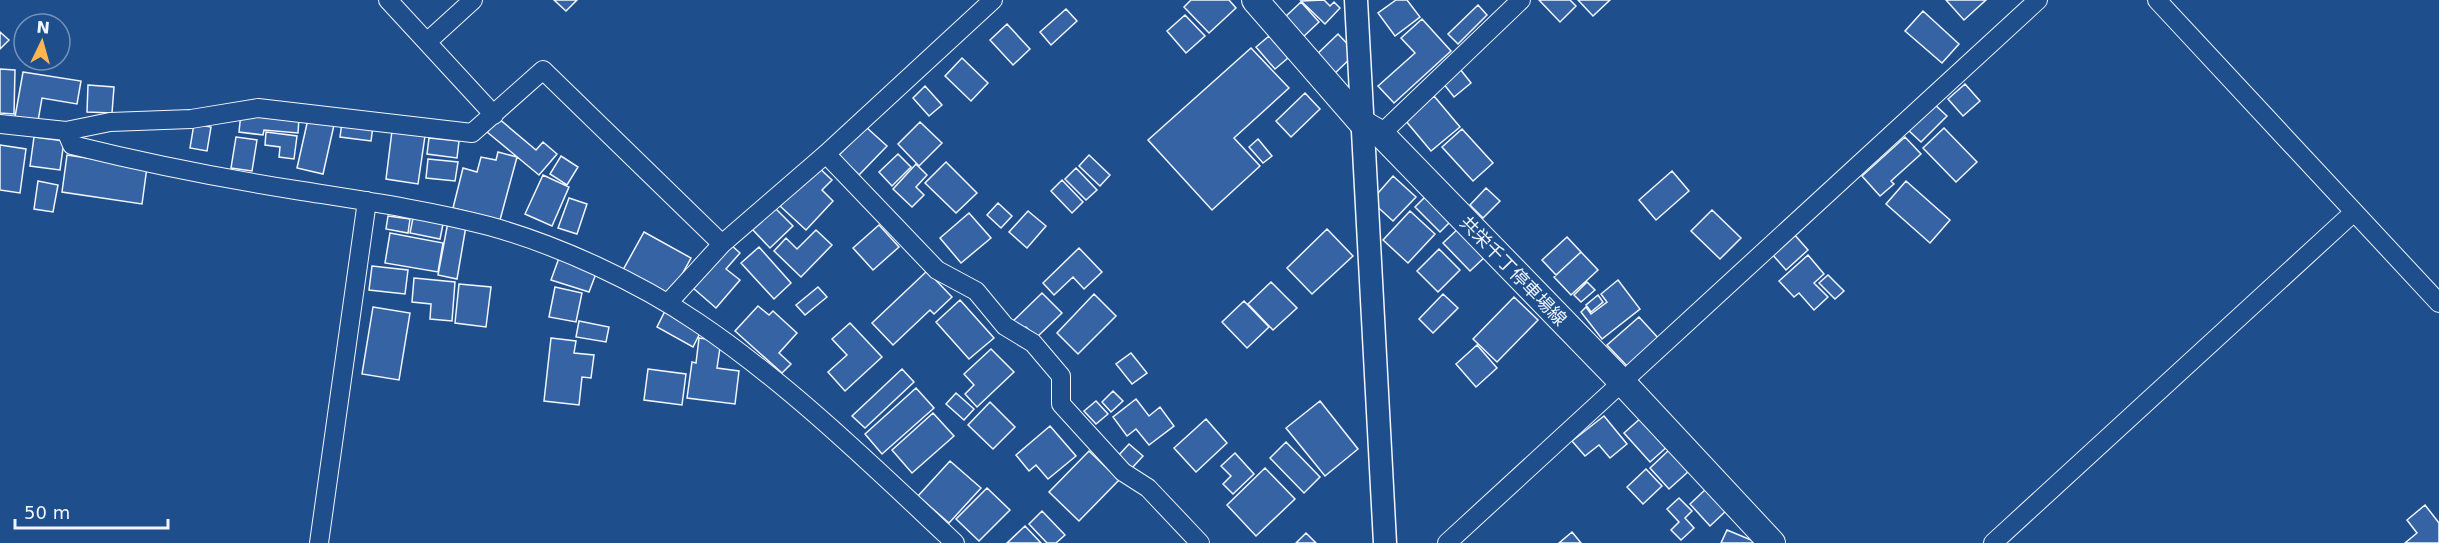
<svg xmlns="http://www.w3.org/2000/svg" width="2439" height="543" font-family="'DejaVu Sans','Noto Sans JP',sans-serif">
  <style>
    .building { fill: #3563a3; stroke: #f2f6ff; stroke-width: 1.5 }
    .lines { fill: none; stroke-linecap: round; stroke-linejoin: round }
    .minor-casing { stroke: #f2f6ff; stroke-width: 20 }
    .tertiary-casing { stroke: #f2f6ff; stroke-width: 25 }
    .secondary-casing { stroke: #f2f6ff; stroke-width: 28 }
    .minor { stroke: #1f4e8c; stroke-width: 18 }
    .tertiary { stroke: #1f4e8c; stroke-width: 22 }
    .secondary { stroke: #1f4e8c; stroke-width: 26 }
    .labels { text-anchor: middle; stroke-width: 4.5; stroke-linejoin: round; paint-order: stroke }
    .street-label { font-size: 18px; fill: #f2f6ff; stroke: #1f4e8c }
  </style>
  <rect width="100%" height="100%" fill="#1f4e8c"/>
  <path class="building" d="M554,0H577L566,11Z
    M1191,0H1229L1236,8L1209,33L1184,7Z
    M1324,0L1330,6L1334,2L1340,8L1325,24L1301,1Z
    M1396,0H1407L1420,17L1395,36L1378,13Z
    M1539,0H1570L1576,6L1560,22Z
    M1578,0H1610L1593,16Z
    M1946,0H1986L1964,20Z
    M1301,2L1319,22L1302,38L1284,18Z
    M1478,5L1487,15L1458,44L1448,34Z
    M1066,9L1077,21L1051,45L1040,32Z
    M1923,11L1959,44L1942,63L1905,31Z
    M1185,15L1205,36L1186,53L1167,31Z
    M1422,19L1451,51L1394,103L1378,86L1415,53L1401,38Z
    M1007,24L1030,49L1013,65L990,40Z
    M0,32L9,40L0,49Z
    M1338,34L1356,53L1331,77L1313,58Z
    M1269,36L1288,58L1275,69L1256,47Z
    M1251,48L1289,88L1234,138L1260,166L1212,210L1148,140Z
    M962,58L988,83L971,101L945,76Z
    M0,69L15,70L14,114L0,113Z
    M1460,69L1471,83L1454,97L1443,83Z
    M23,72L81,81L77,104L42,98L38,121L15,117Z
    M1965,84L1980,101L1963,116L1948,99Z
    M88,85L114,87L112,113L87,112Z
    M925,86L942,105L929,116L913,98Z
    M1305,93L1320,109L1291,137L1276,121Z
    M1434,96L1460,127L1431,151L1405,120Z
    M1933,103L1947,116L1921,142L1907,129Z
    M241,113L299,118L298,133L264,130L263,135L239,132Z
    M498,118L536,150L543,142L557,154L539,175L487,132Z
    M308,119L334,125L323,174L297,168Z
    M342,122L373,126L371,141L340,137Z
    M920,122L942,143L919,166L898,144Z
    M194,124L211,127L207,151L190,148Z
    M866,127L887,146L859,175L838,156Z
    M1944,128L1977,162L1956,182L1923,148Z
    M1462,129L1493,163L1473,181L1442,147Z
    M392,131L425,136L418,184L386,179Z
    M266,132L297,136L294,159L279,157L280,147L265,145Z
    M34,137L64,141L60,170L30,166Z
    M236,137L257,140L252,171L231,168Z
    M1905,137L1921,154L1891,181L1894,184L1880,196L1862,176Z
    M429,138L459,141L457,158L427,154Z
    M1258,139L1272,156L1263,163L1249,147Z
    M0,145L26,149L20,193L0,190Z
    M498,152L517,157L500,220L453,208L463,168L477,172L481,157L496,160Z
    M898,154L911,167L892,186L879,172Z
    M67,155L147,167L142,204L62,192Z
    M1089,155L1110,175L1100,186L1079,166Z
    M561,156L578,167L567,185L550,174Z
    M428,159L458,162L455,181L426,178Z
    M946,162L977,193L956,213L925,183Z
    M916,164L927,175L916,187L924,195L912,207L893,189Z
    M817,166L832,180L822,190L833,201L806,230L780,206Z
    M1076,168L1097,190L1086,200L1065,179Z
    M1672,171L1689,191L1656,220L1639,200Z
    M543,175L569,187L552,226L525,214Z
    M1393,176L1416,197L1393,221L1371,201Z
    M1062,180L1083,202L1072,213L1051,191Z
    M38,181L58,185L53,212L34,209Z
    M1906,181L1950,220L1930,243L1886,204Z
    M1486,188L1500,201L1483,218L1470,205Z
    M1427,195L1452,220L1440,232L1415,207Z
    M569,198L587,204L577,234L558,228Z
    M998,203L1012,216L1001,228L987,215Z
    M775,208L793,226L770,248L752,229Z
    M1712,210L1741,238L1720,259L1691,231Z
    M1028,211L1046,226L1027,248L1009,232Z
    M1410,211L1435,234L1408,263L1383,240Z
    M414,213L444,219L440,239L410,233Z
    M969,213L991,238L961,263L940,238Z
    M388,216L410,219L408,233L386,229Z
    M448,222L466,226L457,279L438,275Z
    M879,225L899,247L873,270L853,248Z
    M1460,227L1487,255L1470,271L1443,243Z
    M1327,229L1353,256L1312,294L1287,268Z
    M816,230L832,245L801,277L774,251L786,238L797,249Z
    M644,232L691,258L670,296L623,270Z
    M390,233L443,243L438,272L385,263Z
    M1793,233L1808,250L1786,270L1771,253Z
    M1567,237L1581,252L1556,275L1542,260Z
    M730,244L740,253L726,269L740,280L716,308L693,288Z
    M759,247L791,283L774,299L741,263Z
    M1079,248L1102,272L1084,289L1073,277L1054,295L1043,283Z
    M1439,249L1460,270L1438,292L1417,271Z
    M1581,252L1598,270L1571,295L1554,277Z
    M1808,255L1824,274L1814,283L1828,297L1814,310L1799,293L1794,297L1779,281Z
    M559,258L597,271L589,292L551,280Z
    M372,266L408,270L405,294L369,290Z
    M927,271L952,297L934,314L930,310L893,345L872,323Z
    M1828,275L1844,291L1835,299L1819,283Z
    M414,278L455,282L452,321L430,319L431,304L412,302Z
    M1618,280L1640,309L1602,339L1581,312L1586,307L1591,314L1607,302L1601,294Z
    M1271,282L1297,308L1273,330L1248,304Z
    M1587,282L1595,290L1581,302L1574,295Z
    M459,284L491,287L486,327L455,323Z
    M555,287L582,293L576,322L549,317Z
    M818,287L827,297L805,315L796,305Z
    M1042,293L1062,313L1036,338L1026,327L1019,333L1010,324Z
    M1094,294L1116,316L1078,354L1057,333Z
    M1443,294L1458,308L1433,333L1419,319Z
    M1598,295L1603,302L1591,312L1586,305Z
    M1514,297L1538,320L1497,362L1473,339Z
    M960,300L994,338L969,359L936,322Z
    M1244,301L1269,327L1247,348L1222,322Z
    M758,306L769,315L773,311L797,333L779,353L791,364L782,373L735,331Z
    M373,307L410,313L399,380L362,374Z
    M665,311L701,331L693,347L657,327Z
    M1639,317L1660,340L1629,368L1607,345Z
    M579,321L609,327L606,342L576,337Z
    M850,323L882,357L845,391L828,372L847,355L832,339Z
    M551,338L576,341L574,353L594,355L591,378L582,377L579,405L544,401Z
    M699,338L721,341L717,368L739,371L735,404L687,398L692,362L696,363Z
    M1477,345L1497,368L1476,387L1456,364Z
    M991,349L1014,372L977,407L965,394L974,385L964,374Z
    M1131,353L1147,373L1132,384L1116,364Z
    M648,369L686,374L682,405L644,400Z
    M902,369L914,382L865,428L852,416Z
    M916,388L934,408L882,454L865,434Z
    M1113,391L1123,401L1111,412L1102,402Z
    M956,393L974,409L964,420L946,404Z
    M1136,399L1149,416L1160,407L1174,426L1149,445L1136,429L1127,436L1113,417Z
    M1096,401L1108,414L1096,424L1084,411Z
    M1320,401L1358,449L1325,476L1286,428Z
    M990,402L1015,427L993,449L968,425Z
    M933,413L954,436L912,473L892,450Z
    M1604,416L1627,444L1610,458L1599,445L1585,456L1572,441Z
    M1642,417L1668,446L1650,462L1624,433Z
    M1206,419L1227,443L1196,472L1174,448Z
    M1050,426L1076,456L1048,479L1036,465L1029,471L1016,455Z
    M1286,442L1320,477L1304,493L1270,458Z
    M1129,444L1143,456L1132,468L1118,456Z
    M1669,450L1689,471L1669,489L1650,468Z
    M1089,451L1119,480L1079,521L1049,492Z
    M1235,453L1254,474L1233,494L1223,484L1231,476L1221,466Z
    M950,461L981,488L949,523L918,496Z
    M1265,468L1295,499L1256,536L1227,505Z
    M1646,469L1662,486L1643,504L1627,487Z
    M987,488L1010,510L979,541L956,519Z
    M1707,488L1727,510L1710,526L1690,504Z
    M1679,498L1692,511L1685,518L1694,528L1681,540L1671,530L1679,522L1667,509Z
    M2425,505L2439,523V543H2405L2417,533L2407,520Z
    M1042,511L1065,535L1056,543H1047L1029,524Z
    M1025,526L1041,543H1007Z
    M1727,530L1756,542V543H1721Z
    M1572,532L1581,543H1559Z
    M1306,533L1316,543H1296Z"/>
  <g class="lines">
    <g class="minor-casing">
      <path id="minor" d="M388,0L494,115
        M2157,0L2439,303
        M427,42L473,0
        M0,124L66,131L110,122L191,119L258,108L472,133L543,70L722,244
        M66,131L72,145C149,164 225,179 302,191C365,201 427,210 489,226C558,245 638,282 697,322C788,383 875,468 955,543
        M1381,134L1521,0
        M826,154L937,270L976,291L1005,326L1033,343L1061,376V404L1123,472L1148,488L1200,543
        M668,303L722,244L826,154L993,0
        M319,543L367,201
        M1447,543L2038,0
        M1993,543L2354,212"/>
    </g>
    <g class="tertiary-casing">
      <path id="tertiary" d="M1356,0L1385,543"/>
    </g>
    <g class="secondary-casing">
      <path id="secondary" d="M1255,0L1362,123L1381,134L1622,382L1772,543"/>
    </g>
    <use href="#minor" class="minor"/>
    <use href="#tertiary" class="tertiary"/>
    <use href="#secondary" class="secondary"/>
  </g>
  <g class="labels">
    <g class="street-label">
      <text transform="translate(1513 271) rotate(46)" y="6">共栄千丁停車場線</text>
    </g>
  </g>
  <g transform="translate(42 42) rotate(5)"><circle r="28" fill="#1f4e8c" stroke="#7391ba" stroke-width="1.5"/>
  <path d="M0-4.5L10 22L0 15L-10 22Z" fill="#ffb74d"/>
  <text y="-9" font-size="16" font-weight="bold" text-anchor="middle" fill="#f2f6ff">N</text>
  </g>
  <path d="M15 519v9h153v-9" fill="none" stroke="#f2f6ff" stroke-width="3"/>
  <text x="24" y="519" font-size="18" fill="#f2f6ff" stroke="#1f4e8c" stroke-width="4.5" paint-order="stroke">50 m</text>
</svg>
